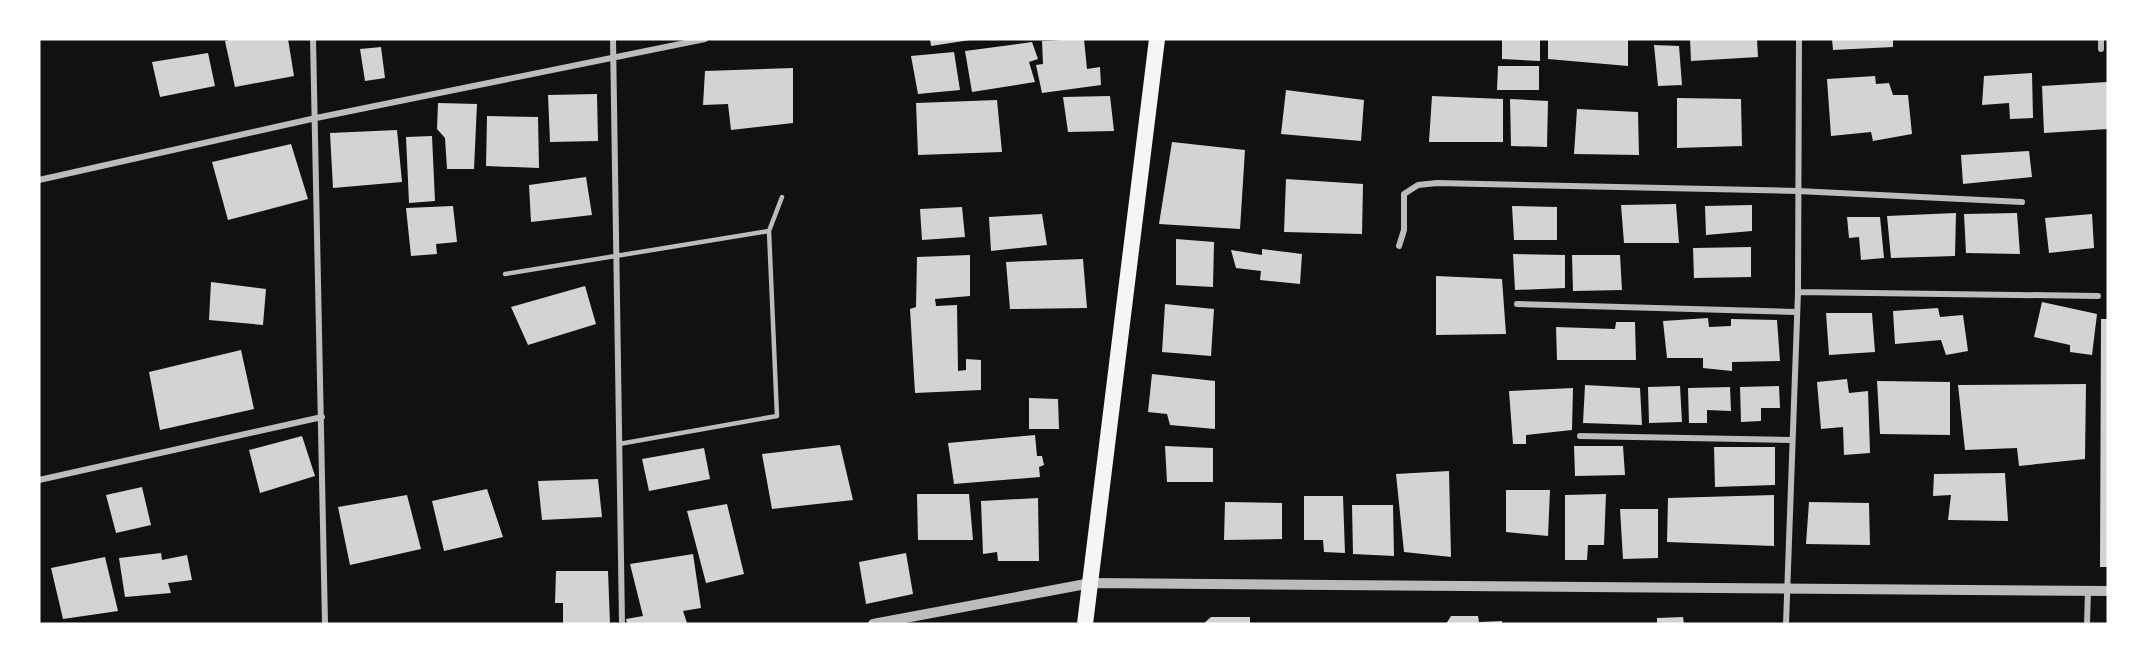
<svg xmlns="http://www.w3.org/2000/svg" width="2147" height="663" font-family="Ubuntu,sans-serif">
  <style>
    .building { fill: #d3d3d3 }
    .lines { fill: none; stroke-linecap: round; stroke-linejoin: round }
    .service { stroke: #bcbcbc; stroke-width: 4.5 }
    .minor { stroke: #bcbcbc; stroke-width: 6 }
    .tertiary { stroke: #bcbcbc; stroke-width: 10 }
    .trunk { stroke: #f5f5f5; stroke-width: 16 }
  </style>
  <rect width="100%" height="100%" fill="#111"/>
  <path class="building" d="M233,39H288L294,76L235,87L225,41Z
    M930,39H970V40L931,46Z
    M1084,39L1087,69L1100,67L1101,85L1042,93L1036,65L1043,64L1042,41Z
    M1502,39H1540V61L1502,59Z
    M1548,39H1628V66L1548,59Z
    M1690,39H1757L1758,57L1691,61Z
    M1832,39H1893V47L1833,50Z
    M1032,42L1038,59L1029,62L1035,82L972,92L965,51Z
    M1654,45L1679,46L1682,85L1658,86Z
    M381,47L385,78L365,81L360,49Z
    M954,52L960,90L918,94L911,56Z
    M208,53L215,86L160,97L152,62Z
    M1498,66H1539V90H1497Z
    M793,68V123L731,130L728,104L703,105L705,71Z
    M2032,73L2033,118L2010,119L2009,103L1982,105L1984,76Z
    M1875,76L1876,84L1889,83L1893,95H1908L1912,134L1873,141L1871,132L1831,136L1827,79Z
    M2107,82L2108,129L2044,133L2042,86Z
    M1286,90L1364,100L1361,141L1281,134Z
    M597,94L598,141L550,142L548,95Z
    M1110,96L1114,131L1068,132L1063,97Z
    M1432,96L1503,99V142H1429Z
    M1677,98L1741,99L1742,146L1677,148Z
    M1510,99L1548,101L1547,147L1511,146Z
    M997,100L1002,152L918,155L916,103Z
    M438,103L477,104L474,169H447L445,138L437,129Z
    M1577,109L1638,112L1639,155L1574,154Z
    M487,116L538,117L539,168L486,166Z
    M397,130L402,182L333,188L330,133Z
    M432,136L435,201L409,203L406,137Z
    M1172,142L1245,150L1240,229L1159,224Z
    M291,144L308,199L228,220L212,162Z
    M2029,151L2032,177L1963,184L1961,155Z
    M586,177L592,215L531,222L529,185Z
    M1286,179L1363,184L1362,234L1284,232Z
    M1676,204L1679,243H1624L1621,205Z
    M1752,205V231L1706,235L1705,206Z
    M453,206L457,242L436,244L437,254L411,256L406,208Z
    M1512,206L1557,207V240H1514Z
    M962,207L965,237L922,240L920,209Z
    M1956,213L1955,256L1891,258L1887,216Z
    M2017,213L2020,254L1966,253L1964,214Z
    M1042,214L1047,245L991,251L989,217Z
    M2092,214L2094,248L2049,253L2045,218Z
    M1847,217H1880L1884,258L1861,260L1859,237L1849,238Z
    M1176,239L1214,242L1213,287L1176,285Z
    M1751,247V277L1694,278L1693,248Z
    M1262,249L1302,254L1300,284L1260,280L1261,271L1236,268L1231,250L1262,255Z
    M1513,254L1565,255V288L1515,290Z
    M970,255V296L935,299L936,306L957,305L958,371L966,370V359L981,360V390L915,393L910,309L916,307L917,257Z
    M1572,255H1620L1622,290L1573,291Z
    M1083,259L1087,308L1010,309L1006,262Z
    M1436,276L1502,279L1506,334L1436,335Z
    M211,282L266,289L263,325L209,320Z
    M585,286L596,324L528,345L511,307Z
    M2042,302L2097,314L2092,355L2070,352V345L2034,337Z
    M1165,304L1214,309L1211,356L1162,352Z
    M1938,308L1940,317L1963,315L1968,351L1946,355L1941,340L1895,344L1893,311Z
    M1826,313H1872L1875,352L1829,355Z
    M1708,318L1709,327L1731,326V319L1777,320L1780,361L1732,362V371L1703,368V358H1667L1663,321Z
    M2101,319H2108V567H2100Z
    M1616,322H1635L1636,360H1557L1556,327L1615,329Z
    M241,350L254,409L160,430L149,372Z
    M1152,374L1215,381V429L1170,425L1167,414L1148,412Z
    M1847,379L1849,393L1868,391L1870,453L1844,455L1843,427L1821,429L1817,382Z
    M1877,381L1950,382V435L1880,434Z
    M2086,384L2085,459L2019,466L2017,448L1965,450L1958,385Z
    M1585,385L1640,388L1642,425L1583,423Z
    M1680,386L1682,422L1649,423L1648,387Z
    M1779,386L1780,408H1761V421L1741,422L1740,387Z
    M1730,387L1731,411L1707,410V423H1689L1688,388Z
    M1573,388L1572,430L1526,435V444H1513L1509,391Z
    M1029,398L1058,399L1059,429H1029Z
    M1035,435L1037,456H1042L1044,465L1039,467L1040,477L954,484L948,443Z
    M302,436L315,476L260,493L249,450Z
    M840,445L853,500L772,509L762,454Z
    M1165,446L1213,448V482H1167Z
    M1574,446H1623L1625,475L1575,476Z
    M1714,447H1775V485L1715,487Z
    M704,448L710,479L649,491L642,459Z
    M1449,471L1451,557L1404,552L1396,474Z
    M2005,473L2008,521L1948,520L1951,495L1933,496L1934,474Z
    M598,479L602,517L542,520L538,481Z
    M142,487L151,525L116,533L106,495Z
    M487,489L503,537L444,551L432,501Z
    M1506,490H1550L1548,536L1506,532Z
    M917,494H969L973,540H918Z
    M1606,494L1604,545H1588L1587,560H1565V495Z
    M407,495L421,549L350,565L338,507Z
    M1774,495V546L1667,542L1668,498Z
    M1304,496H1343L1345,553L1324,552L1323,540H1304Z
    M1038,498L1039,561H998L997,552L983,554L981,501Z
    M1225,502L1282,503V539L1224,540Z
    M1809,502L1869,503L1870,545L1806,544Z
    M727,504L744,574L706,583L687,511Z
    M1352,505H1393L1394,556L1353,554Z
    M1620,509H1658V558L1623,559Z
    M161,553L162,560L187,555L192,580L168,583L171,593L125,597L119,558Z
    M906,553L913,594L866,604L859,562Z
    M693,554L701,608L683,611L687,623L627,624L626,619L643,616L630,564Z
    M105,557L118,611L63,619L51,568Z
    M556,571H608L610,624H563V603H555Z
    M1451,616H1478L1479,622L1502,621V624H1446Z
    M1211,617H1250V624H1203Z
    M1683,617L1684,624H1657V618Z"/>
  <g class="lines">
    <path class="service" d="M505,274L769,231L782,197
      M619,444L777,416L769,231"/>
    <path class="minor" d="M313,39L325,624
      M613,39L622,624
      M2101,39V49
      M39,180L316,118L705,39
      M1399,246L1404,230V194L1418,185L1437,183L1798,191L2022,202
      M1798,292L2098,296
      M1517,304L1795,312
      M1580,436L1791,440
      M39,480L322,417
      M1786,624L1798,292L1799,39
      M2087,624L2088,591"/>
    <path class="tertiary" d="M873,624L1091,583L2108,591"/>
    <path class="trunk" d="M1085,624L1157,39"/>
  </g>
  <rect width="2147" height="663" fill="none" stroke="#ffffff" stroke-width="81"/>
</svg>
